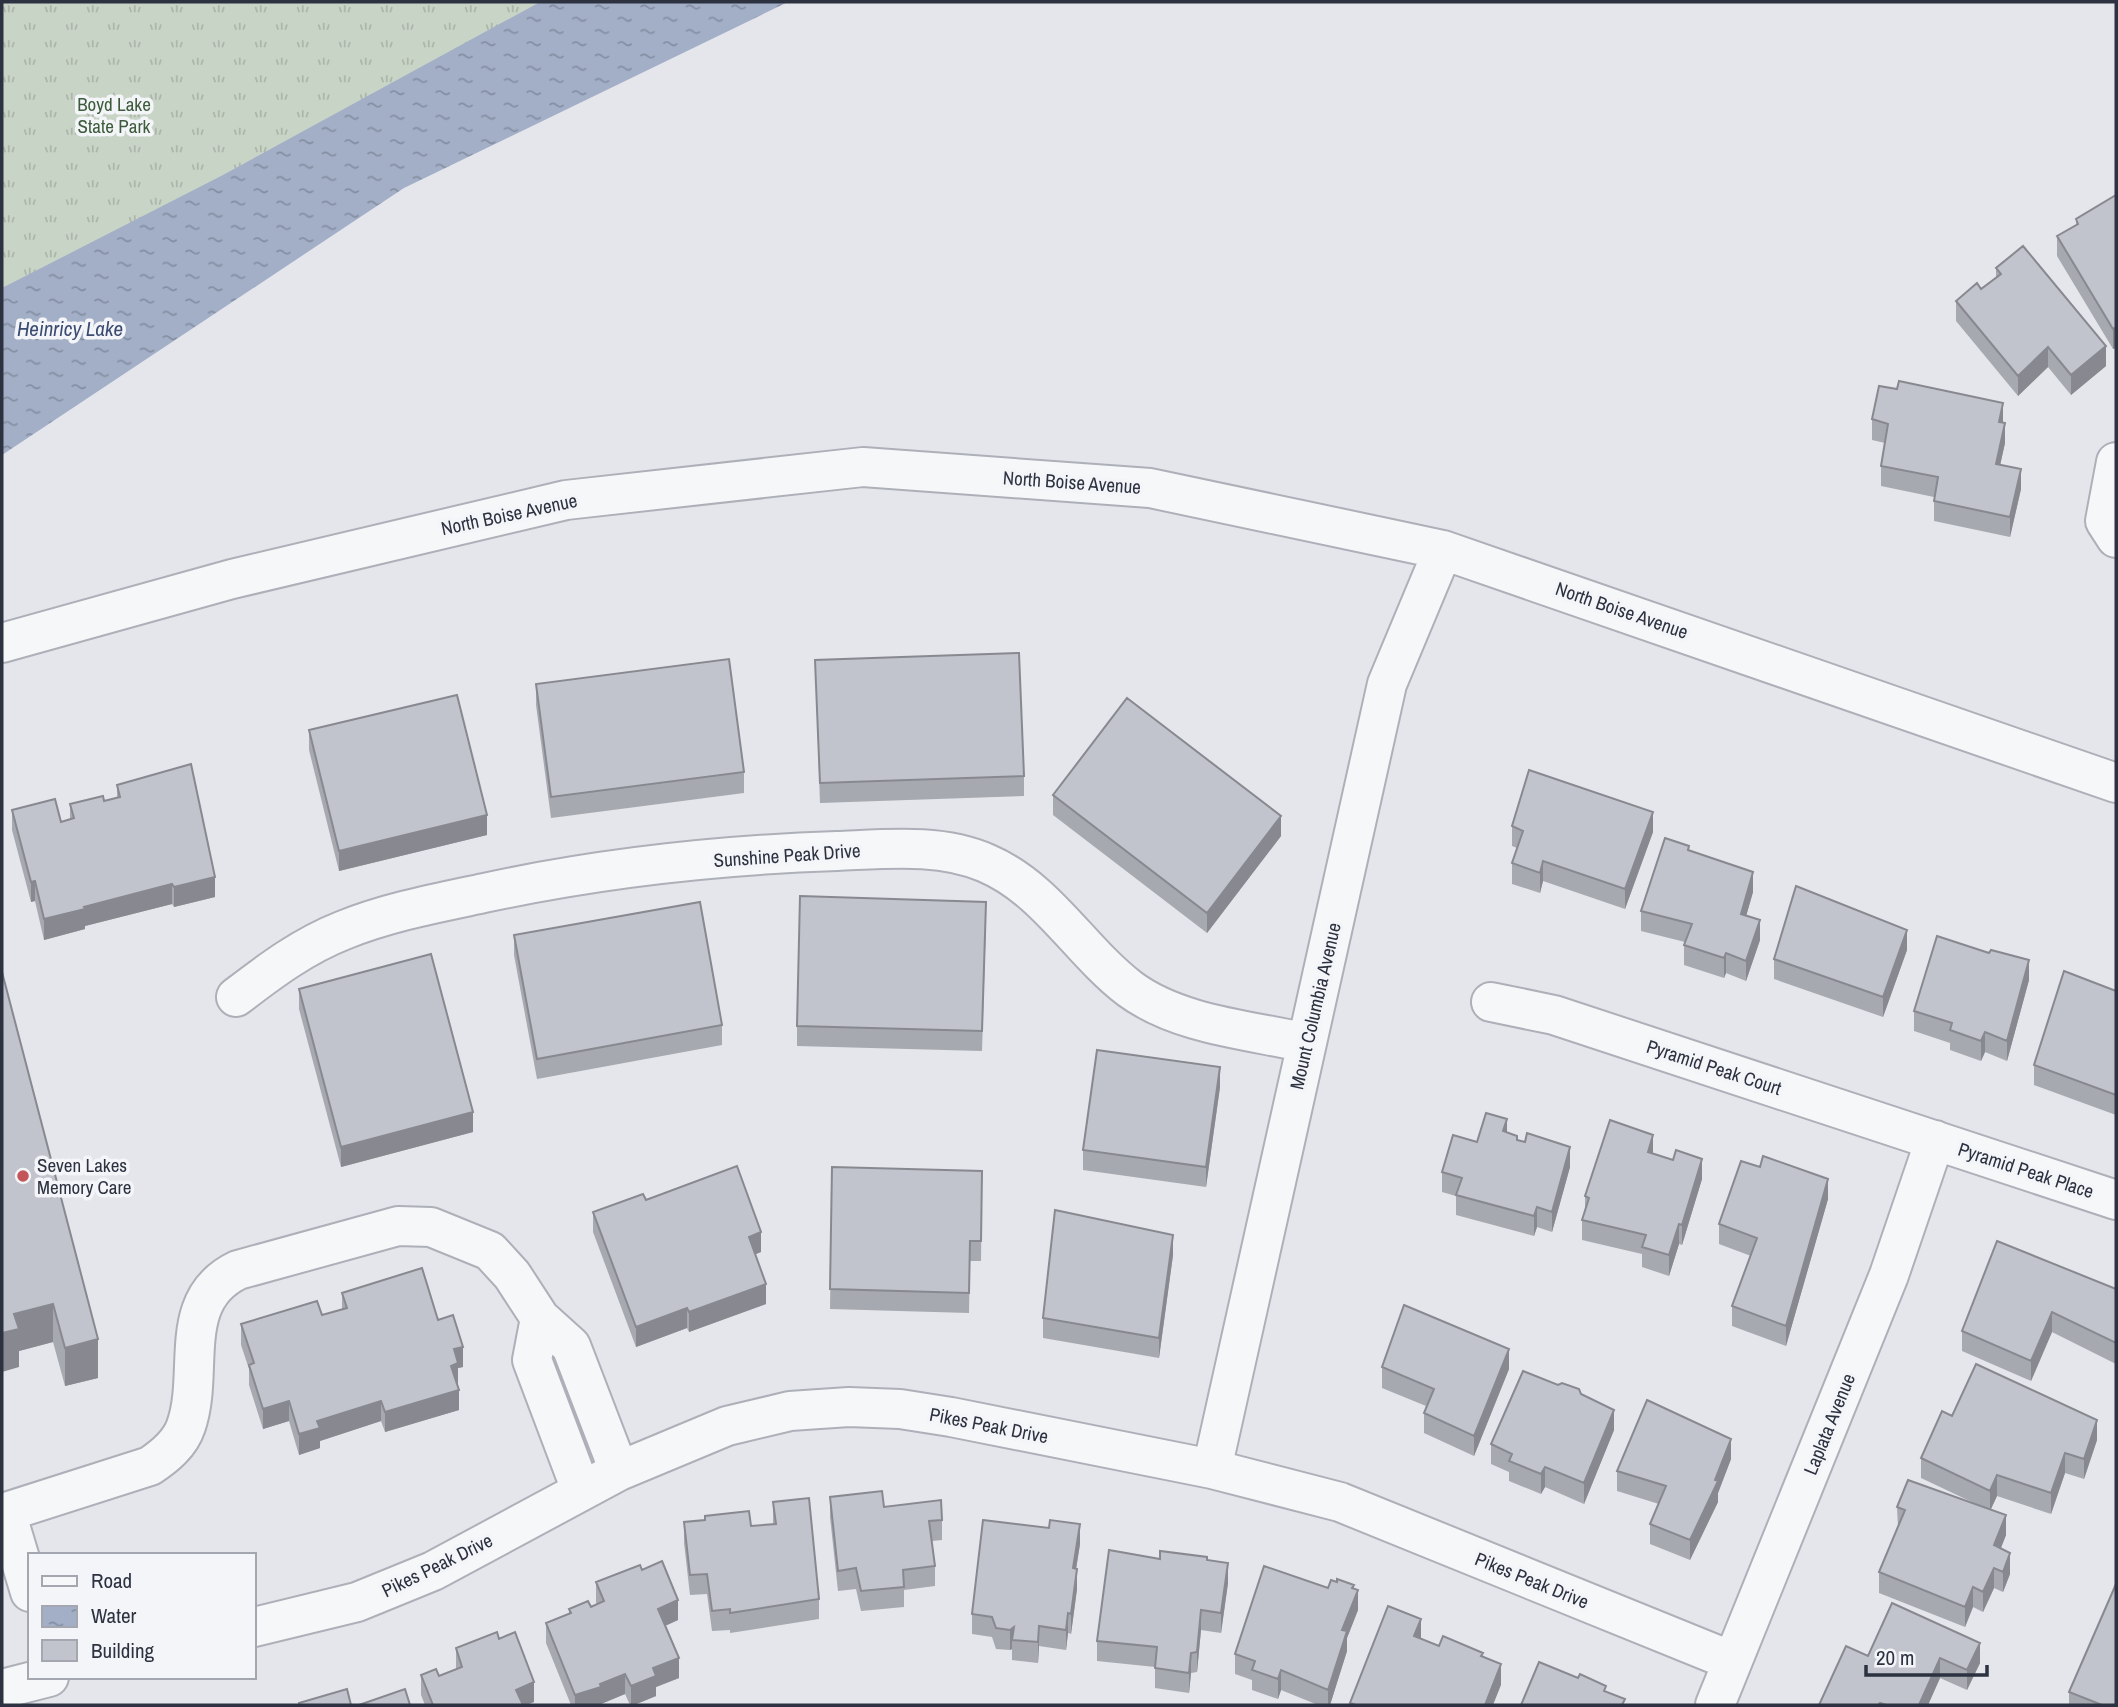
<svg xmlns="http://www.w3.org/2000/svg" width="2118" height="1707" font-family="'Archivo Narrow',sans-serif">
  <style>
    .grass { fill: url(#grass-tufts) }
    .water { fill: url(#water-ripples) }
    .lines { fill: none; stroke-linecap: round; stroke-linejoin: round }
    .minor-casing { stroke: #adb0b8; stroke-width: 42 }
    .minor { stroke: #f6f7f9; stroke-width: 38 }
    .wall { fill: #a7a9b0 }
    .shaded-wall { fill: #888990 }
    .building { fill: #c2c4cd; stroke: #888990; stroke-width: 2 }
    .poi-dot { fill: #c35658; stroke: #f4f5f8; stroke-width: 2.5 }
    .labels { text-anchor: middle; stroke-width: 7; stroke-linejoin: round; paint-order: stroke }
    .park-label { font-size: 19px; fill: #3d5c3c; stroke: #f4f5f8 }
    .street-label { font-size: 19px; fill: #2d3241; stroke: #f4f5f8 }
    .poi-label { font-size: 19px; fill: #2d3241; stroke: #f4f5f8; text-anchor: start }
    .water-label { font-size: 21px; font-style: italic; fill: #3b4c72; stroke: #f4f5f8 }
  </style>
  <defs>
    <pattern id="grass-tufts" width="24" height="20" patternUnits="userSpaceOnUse" patternTransform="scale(1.75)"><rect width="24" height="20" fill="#c8d4c6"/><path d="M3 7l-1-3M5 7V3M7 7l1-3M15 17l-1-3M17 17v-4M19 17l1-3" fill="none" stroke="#acb6ab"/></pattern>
    <pattern id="water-ripples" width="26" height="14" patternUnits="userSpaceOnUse" patternTransform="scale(1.75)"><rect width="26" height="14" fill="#a3afc7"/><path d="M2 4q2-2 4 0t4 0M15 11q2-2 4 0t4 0" fill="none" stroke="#858fa3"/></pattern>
  </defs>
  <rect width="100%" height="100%" fill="#e4e6eb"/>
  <path class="grass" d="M2,2H551L2,308Z"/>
  <path class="water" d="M540,2H788L404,188L2,455V288L223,175Z"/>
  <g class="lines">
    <g class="minor-casing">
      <path id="minor" d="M2116,462L2105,521L2116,538
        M2,643L232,579L566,500L863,467L1150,488L1443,550L2116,783
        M236,997C270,971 303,946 344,930C389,912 437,903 484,893C600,868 719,855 837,851C886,849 941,843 986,863C1047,889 1079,950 1130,989C1179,1025 1249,1030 1307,1043
        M1491,1002L1554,1015L2116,1200
        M540,1318L532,1360L581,1490
        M1212,1469L1387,684L1443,550
        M30,1592L6,1512L150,1466C165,1456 180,1444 186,1426C205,1372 175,1300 238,1270L398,1226L431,1227L490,1251L512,1275L540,1318L571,1346L619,1471
        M254,1627L357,1602L433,1571L619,1471L727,1426L790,1411L849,1407L900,1409L951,1417L1212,1469L1340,1502L1732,1661
        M2,1689L49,1677
        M1715,1705L1889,1275L1935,1140"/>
    </g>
    <use href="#minor" class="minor"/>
  </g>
  <path class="wall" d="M2116,195V348L2113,349L2057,256V236L2076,225V219Z
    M1996,268L2106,366L2071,395L2048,367L2018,396L1956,321V301L1981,289L1996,277Z
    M1872,419L2003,423L2005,443L2000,465L2021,489L2010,537L1934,521V497L1881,486V466L1885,443L1872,440Z
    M815,660L1024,776V796L820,803Z
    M536,684L744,772V793L551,818L536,705Z
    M309,730L487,835L339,871L309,750Z
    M117,785L215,897L174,907L172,904L85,926V929L44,940L35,901L31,902L12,830V810L61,822L70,819V804L104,801L117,798Z
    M1053,795L1281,836L1207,933L1053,815Z
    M1512,826L1653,832L1625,909L1543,881L1540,893L1512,884V863L1517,848L1512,846Z
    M1689,850L1753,892L1746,916L1760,940L1746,981L1726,973L1724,978L1684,965V945L1685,942L1641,931V911Z
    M986,922L982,1051L797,1046V1026Z
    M514,935L722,1025V1045L537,1079L514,955Z
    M1907,950L1883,1017L1774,979V959Z
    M2,972L98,1378L65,1386L53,1342L19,1351V1367Z
    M2029,980L2007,1061L1985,1052L1981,1061L1950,1050V1043L1914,1031V1011Z
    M299,989L473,1132L341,1167L299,1009Z
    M2116,991V1115L2034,1085V1065Z
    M1220,1087L1206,1187L1083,1170V1150Z
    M1507,1133L1517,1140L1570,1167L1552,1232L1537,1227L1534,1236L1456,1215V1196L1442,1192V1172L1477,1142Z
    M1653,1154L1702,1179L1682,1245L1679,1244L1669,1276L1642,1267V1254L1582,1240V1220L1585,1212V1196Z
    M832,1167L982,1171L981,1261H970L969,1313L830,1309Z
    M1760,1167L1828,1199L1786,1346L1732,1326V1306L1751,1256L1719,1244V1224Z
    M593,1212L761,1252L755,1254L766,1304L689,1332L687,1328L636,1347L593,1232Z
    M1173,1255L1159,1358L1043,1338V1318Z
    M2116,1289V1364L2052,1332L2031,1381L1962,1351V1331Z
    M342,1293L438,1320L463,1367L458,1368V1383L457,1384L459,1410L385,1432L381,1421L320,1441V1448L299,1455L289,1421L263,1429L249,1385V1369L241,1345V1324L322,1315L342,1309Z
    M1382,1367L1509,1369L1474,1456L1424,1433V1413L1426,1406L1382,1388Z
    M1581,1394L1614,1430L1584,1504L1545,1487L1541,1494L1509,1481V1472L1491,1464V1444Z
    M1952,1416L2097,1440L2084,1479L2065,1473L2051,1514L1997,1496L1991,1509L2006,1535L2001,1548L2010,1574L2003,1592L1994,1588L1983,1612L1973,1607L1965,1627L1879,1593V1572L1898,1527L1897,1507L1976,1504L1921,1478V1458Z
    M1731,1459L1718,1493V1502L1690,1560L1650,1544V1524L1659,1504L1617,1491V1471Z
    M830,1497L884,1507L942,1520V1540L932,1541L935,1566V1586L904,1590V1607L861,1611L856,1589L838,1591L830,1517Z
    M773,1502L819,1599V1619L730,1633V1630L712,1631L707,1594L690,1595L684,1543V1522L751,1526L773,1524Z
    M1080,1544L1076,1569L1077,1589L1071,1634L1068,1633L1066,1650L1039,1646L1038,1663L1012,1660V1649L1010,1650L996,1649L992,1637L972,1634V1614Z
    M1160,1559L1207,1560L1228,1583L1221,1633L1201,1630L1197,1672L1191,1673L1189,1693L1155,1688V1667L1097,1661V1641Z
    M642,1570L678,1620L665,1626L679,1678L656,1687V1696L634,1705H630L625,1694L601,1704V1705H571L546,1643V1623L569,1614V1609L591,1607L597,1605L596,1602V1582Z
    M1328,1588H1354L1358,1610L1347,1638V1651L1330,1705H1318L1281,1690L1278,1699L1252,1690V1680L1235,1674V1654Z
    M1892,1603L1980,1663L1967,1690L1940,1678L1928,1705H1819L1868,1656Z
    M499,1639L534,1702L526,1705H425L421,1695V1675L439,1676L456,1669V1648Z
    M2069,1692L2116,1705H2069Z"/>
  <path class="shaded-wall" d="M2116,327V348L2113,349V329Z
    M2106,346V366L2071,395V375Z
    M2048,347V367L2018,396V376Z
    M2003,403V423L1999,422Z
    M2005,423V443L1996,484V464Z
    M2021,469V489L2010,537V517Z
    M1653,812V832L1625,909V889Z
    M487,815V835L339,871V851Z
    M1281,816V836L1207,933V913Z
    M1543,861V881L1540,893V873Z
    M1753,872V892L1741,934V914Z
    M215,877V897L174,907V887Z
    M35,881V901L31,902V882Z
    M172,884V904L85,926V929L44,940V919L84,907Z
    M1760,920V940L1746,981V961Z
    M1907,930V950L1883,1017V997Z
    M1726,953V973L1724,978V958Z
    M2029,960V980L2007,1061V1041Z
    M1985,1032V1052L1981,1061V1041Z
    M1220,1067V1087L1206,1187V1167Z
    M473,1112V1132L341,1167V1147Z
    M1507,1119V1139L1503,1131Z
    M1653,1135V1155L1648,1152Z
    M1570,1147V1167L1552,1232V1212Z
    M1702,1159V1179L1682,1245V1225Z
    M1828,1179V1199L1786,1346V1326Z
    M1537,1207V1227L1534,1236V1216Z
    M1679,1224V1244L1669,1276V1255Z
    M761,1232V1252L749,1257V1237Z
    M1173,1235V1255L1159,1358V1338Z
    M766,1284V1304L689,1332V1312Z
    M53,1304V1342L19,1351V1367L2,1372V1333L14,1314Z
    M687,1308V1328L636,1347V1327Z
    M2052,1312V1332L2031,1381V1361Z
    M98,1339V1378L65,1386V1348Z
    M463,1347V1367L458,1368V1383L451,1386V1366L454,1349Z
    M1509,1349V1369L1474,1456V1436Z
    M459,1390V1410L385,1432V1412Z
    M289,1401V1421L263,1429V1409Z
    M381,1401V1421L320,1441V1448L299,1455V1434L317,1421Z
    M1614,1410V1430L1584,1504V1483Z
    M2097,1420V1440L2084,1479V1459Z
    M1731,1439V1459L1718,1493V1502L1690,1560V1540Z
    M2065,1453V1473L2051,1514V1493Z
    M1545,1467V1487L1541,1494V1474Z
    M1997,1475V1496L1990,1511V1491Z
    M2006,1515V1535L1994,1565V1545Z
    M1080,1524V1544L1073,1588V1568Z
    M2010,1553V1574L2003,1592V1572Z
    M1228,1563V1583L1221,1633V1613Z
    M1994,1568V1588L1983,1612V1592Z
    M1077,1569V1589L1071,1634V1614Z
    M1354,1585V1601L1358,1590V1610L1347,1638V1651L1330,1705H1328V1690Z
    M1973,1587V1607L1965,1627V1607Z
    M678,1600V1620L658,1629V1609Z
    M1201,1610V1630L1197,1672V1652Z
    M1068,1613V1633L1066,1650V1630Z
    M1421,1619V1639L1414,1636Z
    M1039,1626V1646L1038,1663V1642Z
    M1014,1627L1012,1640V1649L1010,1650V1630Z
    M1980,1643V1663L1967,1690V1670Z
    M1191,1653V1673L1189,1693V1673Z
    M679,1658V1678L656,1687V1696L634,1705H631V1686L653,1668Z
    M1940,1658V1678L1928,1705H1919Z
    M1501,1664V1685L1493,1705H1485Z
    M1281,1670V1690L1278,1699V1679Z
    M625,1674V1694L601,1704V1705H575V1695Z
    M534,1682V1702L526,1705H516V1690Z"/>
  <path class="building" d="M2116,195V327L2113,329L2057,236L2078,224L2076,219Z
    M2023,246L2106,346L2071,375L2048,347L2018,376L1956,301L1977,283L1981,289L2001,274L1996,268Z
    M1899,381L2003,403L1999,422L2005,423L1996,464L2021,469L2010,517L1934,501L1938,477L1881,466L1888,424L1872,419L1879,386L1897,389Z
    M1019,653L1024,776L820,783L815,660Z
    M729,659L744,772L551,797L536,684Z
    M457,695L487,815L339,851L309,730Z
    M1127,698L1281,816L1207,913L1053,795Z
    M191,764L215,877L174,887L172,884L84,907L85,909L44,919L35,881L31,882L12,810L55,799L61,822L74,818L70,804L103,796L104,801L120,797L117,785Z
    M1529,770L1653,812L1625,889L1543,861L1540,873L1512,863L1523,831L1512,826Z
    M1665,838L1689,846L1688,850L1753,872L1741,914L1760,920L1746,961L1726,953L1724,958L1684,945L1692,924L1641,911Z
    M1796,886L1907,930L1883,997L1774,959Z
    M800,896L986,902L982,1031L797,1026Z
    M700,902L722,1025L537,1059L514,935Z
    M1937,936L1989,953L1991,950L2029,960L2007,1041L1985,1032L1981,1041L1950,1030L1952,1023L1914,1011Z
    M431,954L473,1112L341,1147L299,989Z
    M2064,971L2116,991V1095L2034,1065Z
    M2,972L98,1339L65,1348L53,1304L14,1314L19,1329L2,1333Z
    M1097,1050L1220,1067L1206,1167L1083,1150Z
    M1486,1113L1507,1119L1503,1131L1517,1136V1140L1525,1142L1527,1133L1570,1147L1552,1212L1537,1207L1534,1216L1456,1195L1462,1178L1442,1172L1453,1135L1477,1142Z
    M1610,1120L1653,1135L1648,1152L1673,1160L1676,1150L1702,1159L1682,1225L1679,1224L1669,1255L1642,1247L1646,1235L1582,1220L1589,1198L1585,1196Z
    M1763,1156L1828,1179L1786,1326L1732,1306L1757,1238L1719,1224L1741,1161L1760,1167Z
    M737,1166L761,1232L749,1237L766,1284L689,1312L687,1308L636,1327L593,1212L643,1194L646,1200Z
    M832,1167L982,1171L981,1241H970L969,1293L830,1289Z
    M1055,1210L1173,1235L1159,1338L1043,1318Z
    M1997,1241L2116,1289V1343L2052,1312L2031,1361L1962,1331Z
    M422,1268L438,1320L453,1315L463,1347L454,1349L458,1363L451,1366L459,1390L385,1412L381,1401L317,1421L320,1428L299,1434L289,1401L263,1409L249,1365L254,1363L241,1324L317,1301L322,1315L347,1308L342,1293Z
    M1404,1305L1509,1349L1474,1436L1424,1413L1434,1389L1382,1367Z
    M1976,1364L2097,1420L2084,1459L2065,1453L2051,1493L1997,1475L1990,1491L1921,1458L1942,1411L1952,1416Z
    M1523,1371L1558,1385L1562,1383L1579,1389L1581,1394L1614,1410L1584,1483L1545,1467L1541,1474L1509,1461L1512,1454L1491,1444Z
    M1647,1400L1731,1439L1715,1480L1718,1481L1690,1540L1650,1524L1666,1486L1617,1471Z
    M1908,1480L2006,1515L1994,1545L2010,1553L2003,1572L1994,1568L1983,1592L1973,1587L1965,1607L1879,1572L1905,1510L1897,1507Z
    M882,1491L884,1507L941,1500L942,1520L929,1521L935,1566L903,1570L904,1587L861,1591L856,1568L838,1571L830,1497Z
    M809,1498L819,1599L730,1613V1609L712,1611L707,1574L690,1575L684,1522L705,1520V1516L749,1511L751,1526L776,1524L773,1502Z
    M983,1520L1049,1528L1050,1520L1080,1524L1073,1568L1077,1569L1071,1614L1068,1613L1066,1630L1039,1626L1038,1642L1012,1640L1014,1627L1010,1630L996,1628L992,1617L972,1614Z
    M1109,1550L1160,1559V1551L1207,1557V1560L1228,1563L1221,1613L1201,1610L1197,1652L1191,1653L1189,1673L1155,1668L1157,1647L1097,1641Z
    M662,1561L678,1600L658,1609L679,1658L653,1668L656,1676L631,1686L625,1674L600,1684L601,1687L575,1695L546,1623L571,1613L569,1609L588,1601L591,1607L604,1601L596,1582L640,1565L642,1570Z
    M1264,1566L1328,1588L1331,1580L1337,1582V1579L1354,1585L1352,1588L1358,1590L1342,1630L1347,1631L1328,1690L1281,1670L1278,1679L1252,1670L1255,1661L1235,1654Z
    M2116,1584V1705H2102L2069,1692Z
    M1892,1603L1980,1643L1967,1670L1940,1658L1919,1705H1886L1880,1703L1878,1705H1819L1846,1646L1868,1656Z
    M1388,1606L1421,1619L1414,1636L1439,1646L1443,1636L1483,1653L1481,1656L1501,1664L1485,1705H1356L1350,1703Z
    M497,1632L499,1639L515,1632L534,1682L516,1690L523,1705H433L421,1675L436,1669L439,1676L462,1667L456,1648Z
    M1539,1662L1578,1678L1580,1674L1606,1686L1604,1691L1625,1699L1622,1705H1521Z
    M347,1689L351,1705H299V1703Z
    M405,1689L410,1705H359Z"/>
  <circle class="poi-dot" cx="23" cy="1176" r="7"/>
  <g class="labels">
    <g class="park-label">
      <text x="114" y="111">Boyd Lake<tspan x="114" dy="22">State Park</tspan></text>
    </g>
    <g class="street-label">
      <text transform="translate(1072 482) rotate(4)" y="7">North Boise Avenue</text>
      <text transform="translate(509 514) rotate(-12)" y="7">North Boise Avenue</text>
      <text transform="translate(1622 610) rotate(19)" y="7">North Boise Avenue</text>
      <text transform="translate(787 855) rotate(-4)" y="7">Sunshine Peak Drive</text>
      <text transform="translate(1315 1006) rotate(-77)" y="7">Mount Columbia Avenue</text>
      <text transform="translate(1714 1067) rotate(18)" y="7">Pyramid Peak Court</text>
      <text transform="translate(2026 1170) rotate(18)" y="7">Pyramid Peak Place</text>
      <text transform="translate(1829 1424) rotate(-68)" y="7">Laplata Avenue</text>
      <text transform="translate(989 1425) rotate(11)" y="7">Pikes Peak Drive</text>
      <text transform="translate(437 1565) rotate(-26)" y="7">Pikes Peak Drive</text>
      <text transform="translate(1532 1580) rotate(22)" y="7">Pikes Peak Drive</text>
    </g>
    <g class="poi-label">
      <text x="37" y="1172">Seven Lakes<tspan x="37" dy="22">Memory Care</tspan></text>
    </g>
    <g class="water-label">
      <text x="70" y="336">Heinricy Lake</text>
    </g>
  </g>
  <rect width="2118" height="1707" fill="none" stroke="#2d3241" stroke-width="7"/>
  <rect x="28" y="1553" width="228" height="126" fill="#f4f5f8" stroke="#a4a7af" stroke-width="2"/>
  <rect x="42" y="1576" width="35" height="10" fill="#f6f7f9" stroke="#a4a7af" stroke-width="2"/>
  <text x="91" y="1588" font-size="21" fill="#2d3241">Road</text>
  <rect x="42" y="1606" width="35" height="21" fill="url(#water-ripples)" stroke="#a4a7af" stroke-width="2"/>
  <text x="91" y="1623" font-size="21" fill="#2d3241">Water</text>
  <rect x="42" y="1640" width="35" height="21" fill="#c2c4cd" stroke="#a4a7af" stroke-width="2"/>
  <text x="91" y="1658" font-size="21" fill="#2d3241">Building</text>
  <path d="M1866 1665v10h121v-10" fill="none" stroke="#2d3241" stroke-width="3.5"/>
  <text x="1876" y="1665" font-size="21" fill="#2d3241" stroke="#f4f5f8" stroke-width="5" paint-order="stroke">20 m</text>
</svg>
